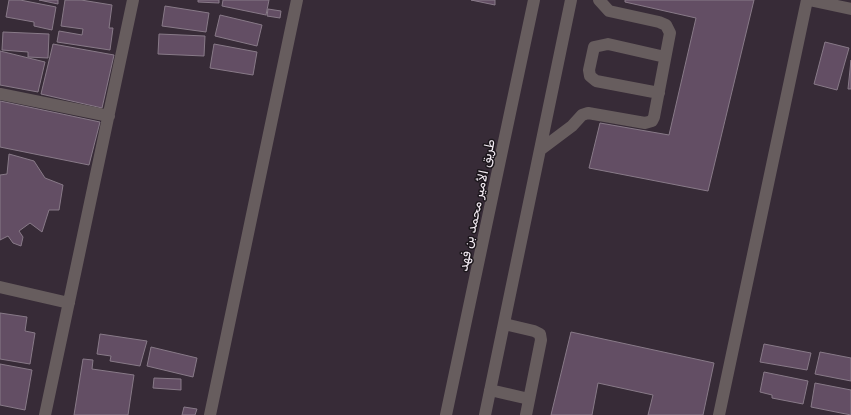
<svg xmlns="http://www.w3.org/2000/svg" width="851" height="415" font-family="Rubik,'Noto Naskh Arabic',sans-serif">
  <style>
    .building { fill: #634e64; stroke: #887a88 }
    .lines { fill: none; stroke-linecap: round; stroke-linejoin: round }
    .minor { stroke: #675d5e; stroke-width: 12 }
    .labels { text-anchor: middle; stroke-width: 3; stroke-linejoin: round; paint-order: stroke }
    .street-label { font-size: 13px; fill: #f4ecf4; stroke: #1b161b }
  </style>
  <rect width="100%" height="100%" fill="#372b37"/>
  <path class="building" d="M9,0H20L56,7L52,30L34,26V22L6,17Z
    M39,0H58V4Z
    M65,0H81L112,5L109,28H113L110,50L57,42L59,31L82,35L83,29L61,26Z
    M198,0H219V3L198,2Z
    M223,0H269L266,15L222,6Z
    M471,0H495V5Z
    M625,0H754L708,191L589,168L600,123L669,135L696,18L625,2Z
    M165,6L209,13L206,32L162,26Z
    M268,9L281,11L280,18L267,16Z
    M220,15L262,25L257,46L215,36Z
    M3,32L49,34L48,58L28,57V52L2,50Z
    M159,34L205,36L204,56L158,54Z
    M825,42L849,48L837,90L814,84Z
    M53,44L114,55L102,108L41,94Z
    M214,44L257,52L253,75L210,68Z
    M0,51L45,62L38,92L0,85Z
    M851,60V89H848Z
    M0,101L100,122L89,165L0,147Z
    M9,154L34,161L45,178L63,185L59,210H49L42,232L30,223L19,231L23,237L21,246L13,243L8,236L0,240V175L7,174Z
    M0,313L27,317L25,331L35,333L30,364L0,359Z
    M571,332L714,363L703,415H648L653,395L598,383L592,415H551Z
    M100,334L147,341L140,366L110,361L111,356L97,354Z
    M764,344L811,353L807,370L760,362Z
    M151,347L197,358L193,377L147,366Z
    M820,352L851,358V381L815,374Z
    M83,359L93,360L92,369L134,375L128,415H74Z
    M0,364L32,370L25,410L0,405Z
    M764,372L808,381L803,404L772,398V395L760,392Z
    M154,378L181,379V390L153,388Z
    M815,383L851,390V415L811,407Z
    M184,407L197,409L195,415H182Z"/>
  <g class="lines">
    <path class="minor" d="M809,0L851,9
      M659,93L596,81L590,76L589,70L594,47L608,44L665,57
      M0,94L109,116
      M540,150L572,126L582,115L588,113L645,123L652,121L654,117L670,33L666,25L659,22L609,11L599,0
      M0,287L69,303
      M504,324L534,331L540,334L541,340L526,415
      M490,390L529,399
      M45,415L133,0
      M210,415L297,0
      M446,415L534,0
      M485,415L571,0
      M719,415L807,0"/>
  </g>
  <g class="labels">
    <g class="street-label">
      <text transform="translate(476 205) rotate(-78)" y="5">طريق الأمير محمد بن فهد</text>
    </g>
  </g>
</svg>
